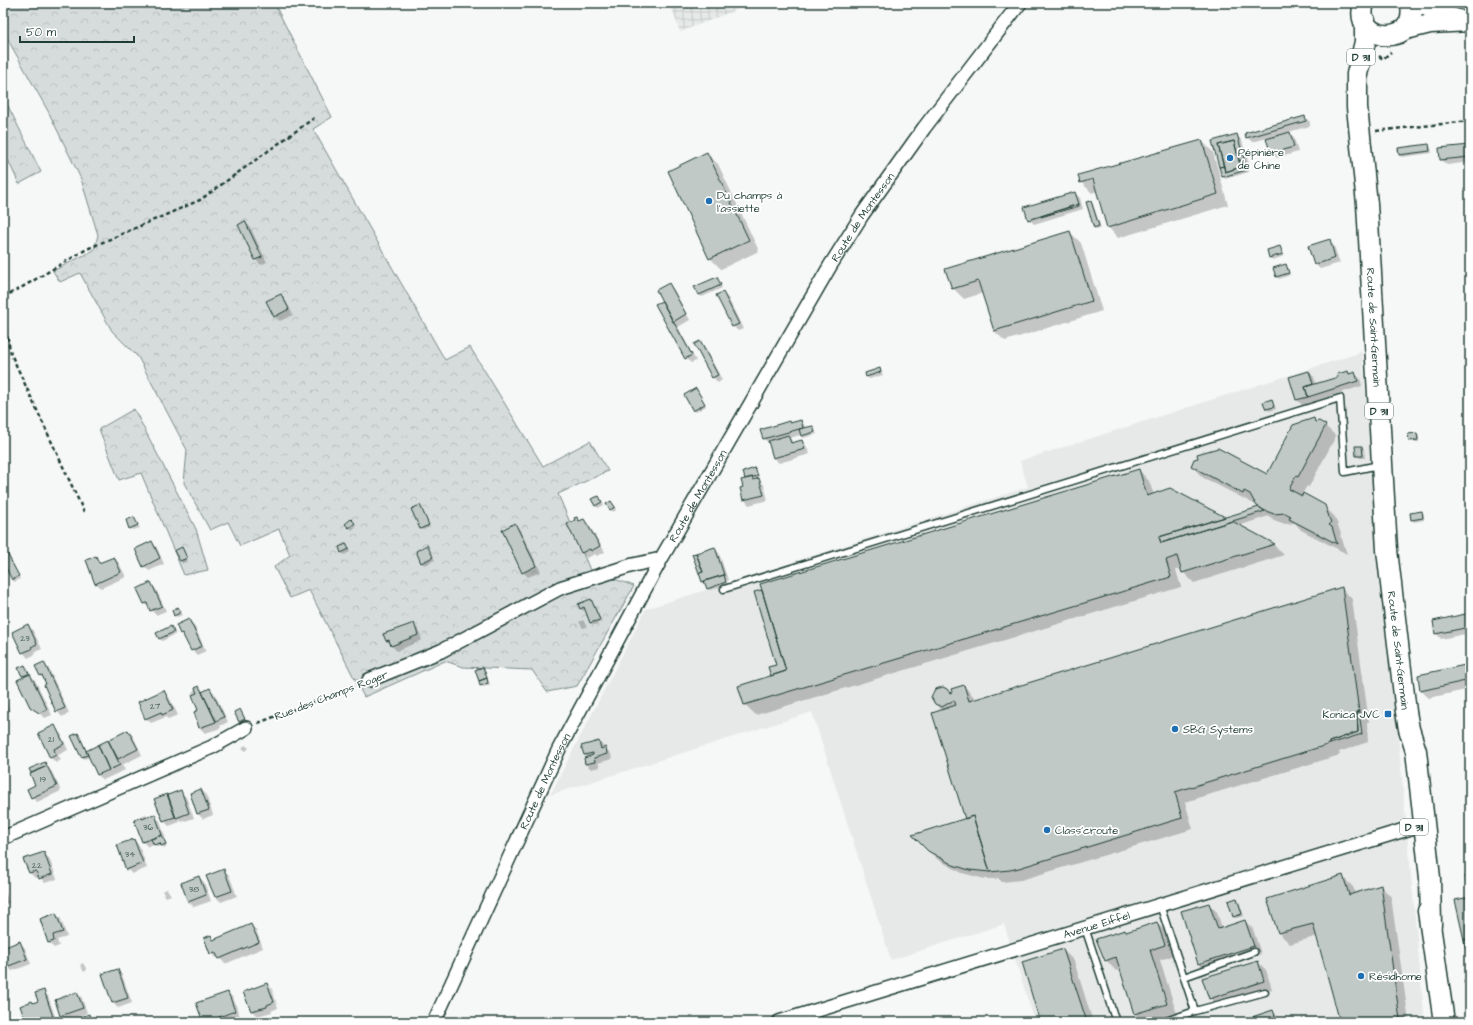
<svg xmlns="http://www.w3.org/2000/svg" width="1473" height="1025" font-family="'Architects Daughter',sans-serif">
  <style>
    .built { fill: #e6e9e8 }
    .industrial { fill: url(#industrial-grid) }
    .forest { fill: url(#forest-crowns); stroke: #7a8c88 }
    .shadow { fill: #0003 }
    .building { fill: #c0c9c6; stroke: #1f3d34 }
    .lines { fill: none; stroke-linecap: round; stroke-linejoin: round }
    .lane-casing { stroke: #1f3d34; stroke-width: 9 }
    .street-casing { stroke: #1f3d34; stroke-width: 16 }
    .secondary-casing { stroke: #1f3d34; stroke-width: 21 }
    .primary-casing { stroke: #1f3d34; stroke-width: 23 }
    .path { stroke: #1f3d34; stroke-width: 2.5; stroke-dasharray: 4 3; stroke-linecap: butt }
    .lane { stroke: #fff; stroke-width: 6 }
    .street { stroke: #fff; stroke-width: 13 }
    .secondary { stroke: #fff; stroke-width: 18 }
    .primary { stroke: #fff; stroke-width: 20 }
    .poi-dot { fill: #1f6fb2; stroke: #fff; stroke-width: 1.5 }
    .labels { text-anchor: middle; stroke-width: 3.5; stroke-linejoin: round; paint-order: stroke }
    .number-label { font-size: 9px; fill: #476058 }
    .shield { fill: #fff; stroke: #627771; stroke-width: 1 }
    .shield-label { font-size: 10px; font-weight: bold; fill: #1f3d34 }
    .poi-label { font-size: 11px; fill: #1f3d34; stroke: #fff; text-anchor: start }
    .street-label { font-size: 11px; fill: #1f3d34; stroke: #fff }
  </style>
  <defs>
    <pattern id="industrial-grid" width="8" height="8" patternUnits="userSpaceOnUse"><rect width="8" height="8" fill="#e6e9e8"/><path d="M0 4h8M4 0v8" fill="none" stroke="#c5c9c8"/></pattern>
    <pattern id="forest-crowns" width="20" height="18" patternUnits="userSpaceOnUse"><rect width="20" height="18" fill="#d6dcdb"/><path d="M2 6a3 3 0 1 1 6 0M12 15a3 3 0 1 1 6 0" fill="none" stroke="#b7bebd"/></pattern>
  </defs>
  <rect width="100%" height="100%" fill="#f6f7f7"/>
  <filter id="ink" filterUnits="userSpaceOnUse"><feTurbulence type="fractalNoise" baseFrequency=".025" numOctaves="2"/><feDisplacementMap in="SourceGraphic" scale="8" xChannelSelector="R" yChannelSelector="G"/><feConvolveMatrix kernelMatrix="1 2 1 2 8 2 1 2 1" color-interpolation-filters="sRGB"/></filter>
  <g filter="url(#ink)">
    <path class="built" d="M1362,352L1424,1014L1398,1022H1035L1004,924L891,960L812,712L550,795L646,609L1028,487L1020,461Z"/>
    <path class="industrial" d="M670,3H753L680,32Z"/>
    <path class="forest" d="M7,3H274L332,117L313,129L445,360L470,347L543,466L590,441L608,471L558,494L590,570L634,586L577,686L547,692L532,670L463,667L445,661L364,697L309,590L290,598L274,567L290,555L279,529L240,546L228,522L210,530L184,483L187,450L138,357L112,331L80,273L60,282L53,271L94,250L98,235L81,179L48,111L3,31V4Z
      M3,96L41,172L19,184L3,149Z
      M134,409L196,529L208,570L184,575L141,473L119,480L99,429Z"/>
    <path class="shadow" d="M1305,117L1310,122V126L1288,132L1294,138L1298,152L1277,158L1272,153L1267,138L1252,142L1247,137Z
      M1237,135L1242,141L1249,164L1247,165L1249,172L1225,179L1223,177L1213,142Z
      M1202,141L1213,152L1228,205L1118,238L1108,227L1097,191L1092,193L1081,182Z
      M1429,145L1431,148L1432,153L1402,157L1399,155Z
      M1470,146V162L1447,165L1441,160Z
      M707,154L718,164L759,251L721,269L710,258Z
      M1075,193L1080,198L1083,209L1034,224L1029,219Z
      M1091,202L1093,204L1101,228L1097,229L1095,227Z
      M245,222L250,227L267,262L261,265L256,260L239,225Z
      M1070,232L1081,243L1102,311L1005,341L994,331L983,293L964,299L953,288Z
      M1329,240L1334,246L1340,263L1320,269L1315,264Z
      M1280,247L1282,250L1284,256L1273,260L1270,258L1268,251Z
      M1285,265L1288,268L1290,275L1279,279L1277,277Z
      M717,278L722,288L702,297L699,294Z
      M669,284L674,290L690,320L678,327L696,361L691,363L686,358L663,301Z
      M723,293L728,298L743,329L738,331L733,326Z
      M281,296L286,301L293,315L280,321L275,316Z
      M700,342L705,347L722,380L718,383L713,377Z
      M880,369L883,375L869,379L867,376Z
      M1309,372L1314,377L1316,384L1340,377L1348,372L1350,374L1354,373L1360,378L1362,386L1302,405L1297,400Z
      M698,392L706,406L696,412L694,410Z
      M1272,400L1276,409L1269,411L1266,409Z
      M1314,420L1317,422L1325,426L1336,436L1309,487L1307,486L1302,494L1324,506L1335,517L1341,534L1340,536L1342,539L1347,554L1301,530L1295,523L1285,524L1274,520L1269,516L1238,526L1274,545L1284,555L1194,583L1183,572L1182,569L1176,570L1181,587L756,715L745,705L773,676L777,666L1139,470L1149,481L1154,495L1170,490L1224,519L1261,508L1255,501L1254,504L1202,477L1192,466L1267,476Z
      M801,421L807,428L813,427L817,434L803,438L800,435L790,438L794,444L802,441L807,447L810,454L779,463L774,458L770,444L764,439L790,424Z
      M1417,434L1419,436V442H1412L1410,440Z
      M1362,447L1364,449L1365,458H1360L1357,456Z
      M755,469L757,471L759,478H758L764,485L768,500L749,505L744,499V487L746,480Z
      M599,497L604,505L598,508L595,505Z
      M613,504L616,510L613,512L611,509Z
      M420,506L430,527L423,530L420,528Z
      M1421,512L1424,514V520L1414,522L1412,519Z
      M134,518L140,528L132,530L130,528Z
      M576,518L580,521L584,520L589,525L605,552L597,556L595,554L587,558L582,553L568,525L576,520Z
      M351,520L357,526L352,530L347,524Z
      M515,524L520,530L541,572L528,577L523,572Z
      M152,542L157,548L164,564L149,571L144,566Z
      M346,545L350,552L344,555L342,552Z
      M427,546L435,560L424,565L417,551Z
      M714,548L719,553L728,580L726,581L728,585L710,590L703,582Z
      M184,551L188,560L183,563L180,561Z
      M3,556L9,557L20,579L15,582L13,579L3,559Z
      M96,558L101,563L114,558L119,563L126,577L101,588L96,583Z
      M151,584L156,589L166,611L156,615L145,604Z
      M1342,589L1352,599L1369,722H1367L1368,742L1339,752L1340,755L1185,802L1193,829L1021,880L1002,882L996,876L997,879H985L962,873L937,859L914,835L966,820L942,710L933,702L932,697L950,694L964,686L974,697L975,700Z
      M591,600L593,603L602,622L593,625L591,623L586,609L583,611L580,608Z
      M178,609L182,615L177,617L175,615Z
      M1470,614V633L1441,639L1436,633Z
      M3,616L6,623L3,624Z
      M189,620L194,625L206,651L197,655L192,650L177,626Z
      M583,620L587,627L583,628L579,622Z
      M413,625L419,630L422,640L397,651L387,641Z
      M28,626L33,631L42,649L35,652L36,654L28,658L23,652Z
      M171,627L176,634L162,641L160,639Z
      M44,664L49,669L69,713L62,717L57,711L47,685L41,675Z
      M1470,665V689L1429,698L1421,691Z
      M24,666L30,675L35,680L52,715L45,718L31,707L25,678L20,668Z
      M482,666L484,668L490,685L483,687L481,685L476,668Z
      M199,687L204,692L210,689L215,694L228,722L220,726L221,728L205,733L200,728L195,713L199,711L192,692Z
      M164,691L169,697L178,715L168,719L166,717L151,723L146,718Z
      M3,697L6,701L10,711L3,714Z
      M235,713H242L247,722L242,724Z
      M55,727L60,732L68,750L58,755L61,760L56,763L51,758Z
      M128,731L133,736L142,755L122,765L125,770L103,780L98,775L90,757L84,759L82,757L73,736L78,734L80,736L87,751Z
      M599,742L611,754L612,759L598,763L600,767L591,769L586,764L588,758L584,755Z
      M245,745L249,748L246,751L242,748Z
      M45,763L52,772L61,791L37,802L32,797L36,785L30,769Z
      M201,790L206,795L213,815L203,819L198,814L191,794Z
      M181,792L186,797L194,818L182,822L178,818L180,822L169,826L164,821L167,795L171,799Z
      M146,814L148,817L154,816L160,821L166,840H165L167,846L164,848L162,846L157,847L155,844L148,847L143,842L135,821L144,822L141,816Z
      M134,840L139,845L147,868L132,874L127,869Z
      M44,853L49,858L57,879L45,883L39,876L35,878L30,873Z
      M224,870L229,875L237,896L221,902L216,897L208,876Z
      M1342,876L1353,887L1356,894L1381,886L1391,897L1409,1022H1341L1318,936L1290,944L1279,933L1268,900Z
      M199,877L204,882L211,901L194,907L189,902L182,884Z
      M3,885L9,903L3,905Z
      M167,889L171,895L166,897L162,891Z
      M1237,899L1239,901L1244,916L1236,918L1233,916Z
      M1209,904L1217,912L1222,928L1245,921L1253,929L1261,954L1207,972L1199,964Z
      M56,914L61,919L67,937L57,940L59,946L54,948L49,943Z
      M1157,923L1168,934L1175,955L1160,960L1177,1014L1153,1022H1143L1135,1014L1121,969L1116,971L1106,960L1127,933Z
      M251,925L256,930L263,948L225,964L219,957L216,958L211,953V936L215,940Z
      M20,943L25,948L31,964L12,971L7,966L3,956V949Z
      M1063,950L1074,961L1093,1022H1042Z
      M1258,962L1266,970L1272,989L1218,1006L1210,998Z
      M83,963L87,970L84,972L80,965Z
      M117,970L122,975L132,1003L118,1008L113,1003L103,975Z
      M267,984L272,989L278,1008L271,1011L272,1012L257,1016L252,1011L245,992Z
      M43,991L48,996L57,1022H27L34,1004L39,1002Z
      M77,993L82,998L87,1013L66,1021L61,1016L56,1001Z
      M228,993L233,998L240,1016L224,1022H204L198,1004Z
      M1273,1011L1282,1022H1240Z"/>
    <path class="building" d="M1305,116L1306,121L1246,138L1245,133Z
      M1290,132L1294,147L1271,153L1266,139Z
      M1237,134L1244,159L1239,161L1234,141L1218,145L1224,166L1219,167L1212,141Z
      M1202,140L1218,194L1107,228L1093,179L1080,183L1078,175Z
      M1234,141L1241,167L1225,172L1218,145Z
      M1429,144L1430,151L1399,155L1398,148Z
      M1470,145V157L1440,160L1439,148Z
      M707,152L749,240L709,259L668,171Z
      M1244,159L1247,170L1222,177L1219,167L1224,166L1225,172L1241,167L1239,161Z
      M1075,192L1079,204L1028,220L1024,207Z
      M1091,201L1099,226L1094,228L1086,202Z
      M1079,204V206L1041,217V216Z
      M245,221L262,257L255,260L238,225Z
      M1070,231L1092,301L994,331L978,281L952,289L945,269Z
      M1330,239L1335,258L1314,265L1308,246Z
      M1280,246L1283,254L1269,258L1267,250Z
      M1286,264L1289,273L1276,277L1273,268Z
      M717,277L721,285L699,295L694,287Z
      M669,283L686,314L673,322L656,290Z
      M723,292L739,324L732,327L716,295Z
      M281,294L289,309L274,317L266,301Z
      M662,301L692,355L685,359L655,304Z
      M700,341L718,375L712,378L694,344Z
      M880,368L881,372L866,377L865,373Z
      M1309,371L1313,384L1305,387L1308,397L1296,400L1289,377Z
      M1348,371L1349,374L1355,372L1358,381L1308,397L1305,387L1338,377L1337,374Z
      M696,388L705,404L693,411L684,395Z
      M1272,399L1274,407L1266,409L1263,402Z
      M1314,418L1315,422L1319,421L1326,425L1298,477L1296,476L1289,489L1302,496L1303,493L1325,505L1331,523L1329,525L1332,527L1337,544L1289,519L1291,516L1285,513L1274,514L1263,510L1256,505L1250,494L1244,491L1243,494L1191,466L1194,459L1198,458L1197,454L1218,448L1267,474L1293,425Z
      M801,420L803,428L763,439L760,430L789,421L790,423Z
      M813,426L815,432L801,436L799,429Z
      M1417,433L1418,440L1409,441L1408,434Z
      M788,435L791,443L802,440L805,449L773,458L768,441Z
      M1355,446H1362L1363,456H1356Z
      M755,468L758,476L745,479L743,472Z
      M1139,469L1147,496L1170,488L1225,517L1159,537L1161,543L1232,521L1275,544L1182,573L1177,556L1166,560L1171,577L744,705L738,686L786,671L760,584Z
      M752,477L753,480L759,478L764,495L743,500L740,488L743,487L741,480Z
      M599,496L602,502L595,506L591,499Z
      M611,501L615,507L610,510L606,504Z
      M420,505L429,525L420,529L411,509Z
      M1259,507L1265,511L1161,543L1159,537Z
      M1422,511L1423,518L1411,520L1410,513Z
      M134,517L138,525L129,529L126,520Z
      M577,517L579,521L584,519L600,546L591,551L590,549L581,553L567,524L575,520L574,518Z
      M351,519L355,523L349,528L345,524Z
      M515,523L536,566L522,573L502,530Z
      M152,541L160,558L143,567L135,549Z
      M346,544L349,549L341,553L339,547Z
      M427,545L433,557L421,563L416,551Z
      M182,547L187,558L180,561L174,551Z
      M715,547L724,575L702,582L699,573L703,572L696,553Z
      M7,553L19,576L12,580L3,562V555Z
      M696,553L703,572L699,573L692,554Z
      M96,556L99,563L114,557L121,572L95,584L86,560Z
      M724,575L726,582L707,589L704,581Z
      M151,582L162,606L150,611L147,603L144,604L137,589Z
      M1342,587L1359,712H1357L1358,732L1329,742L1330,744L1175,792L1182,818L1019,868L1010,870L990,872L973,816L965,819L932,713L956,705L954,700L942,707L935,704L931,697L935,689L943,687L947,689L950,693L952,692L951,689L964,685L969,701Z
      M762,590L786,671L771,676L768,667L776,665L754,592Z
      M591,599L600,620L590,623L584,607L580,609L578,604Z
      M178,607L181,612L174,616L172,610Z
      M1470,613V627L1435,634L1433,621Z
      M189,619L202,646L191,651L182,633L180,634L176,625Z
      M414,623L418,635L391,646L389,640L386,641L383,634Z
      M28,624L37,644L31,647L32,649L22,653L12,632Z
      M171,626L174,632L159,639L156,633Z
      M44,662L65,708L56,712L44,685L46,684L42,675L40,676L35,666Z
      M1470,664V680L1420,691L1418,675Z
      M25,665L29,674L22,676L18,668Z
      M483,667L487,678L479,681L475,670Z
      M30,674L47,709L39,713L30,707L17,680Z
      M487,678L488,683L480,686L479,681Z
      M199,686L216,722L199,728L194,712L198,710L192,695L197,693L195,688Z
      M210,688L224,717L216,721L202,692Z
      M164,690L173,710L162,715L161,712L145,719L138,702Z
      M240,709L245,719L239,722L234,712Z
      M1357,712H1359L1362,734L1330,744L1329,742L1358,732Z
      M55,725L64,744L54,749L56,755L50,758L38,733Z
      M128,730L138,749L118,759L108,740Z
      M78,733L88,755L81,757L71,736Z
      M108,740L120,765L109,770L98,745Z
      M599,741L601,749L606,747L607,754L594,758L595,762L585,764L584,758L593,755V753L584,755L581,746Z
      M98,745L109,770L97,775L86,751Z
      M45,762L47,766L31,773L29,769Z
      M47,766L57,786L31,798L27,789L35,785L30,774Z
      M201,789L209,810L197,814L190,793Z
      M181,790L189,813L176,818L168,795Z
      M167,794L175,817L163,821L154,799Z
      M155,814L162,835L142,842L134,820L141,817L142,819Z
      M973,816L990,872L969,870L953,865L928,851L912,835Z
      M162,835L166,844L161,846L160,843L154,845L151,839Z
      M134,839L143,863L126,870L117,845Z
      M44,852L52,874L39,879L36,871L29,873L23,859Z
      M224,869L232,891L215,897L206,876Z
      M1343,875L1349,895L1381,885L1400,1020L1392,1022H1340L1313,924L1278,933L1267,899Z
      M1470,875V938L1464,940L1455,900L1469,897L1465,876Z
      M199,876L206,895L188,902L181,883Z
      M1237,898L1242,914L1233,917L1228,901Z
      M1209,903L1218,929L1245,920L1254,946L1198,964L1181,911Z
      M56,913L63,932L53,935L54,941L48,943L40,919Z
      M1157,922L1165,945L1150,950L1167,1004L1134,1014L1116,957L1105,961L1096,939L1125,930L1126,932Z
      M251,924L259,942L219,959L215,952L210,954L204,938L211,935L213,940Z
      M1470,938V964H1469L1464,940Z
      M20,941L27,959L6,967L3,959V948Z
      M1063,949L1087,1022H1040L1022,962Z
      M1258,961L1264,981L1209,999L1202,978Z
      M118,969L128,998L112,1003L102,974Z
      M1466,975H1470V984L1464,983Z
      M267,983L274,1002L267,1005V1007L251,1011L243,992Z
      M44,990L53,1017L38,1022H26L20,1006L32,1001L33,1003L38,1001L35,993Z
      M77,992L83,1008L60,1016L55,1000Z
      M228,992L235,1011L219,1017L220,1019L212,1022L211,1020L203,1022L196,1003Z
      M1273,1010L1277,1022H1237Z
      M89,1014L92,1022H73V1020Z"/>
    <g class="lines">
      <g class="lane-casing">
        <path id="lane" d="M724,589L1340,398L1345,472L1379,465
          M1160,905L1195,1011L1163,1022
          M1085,928L1116,1022
          M1184,977L1254,952
          M1195,1011L1265,992"/>
      </g>
      <g class="street-casing">
        <g id="street">
          <path d="M369,680L441,651L560,588L633,565L661,559"/>
          <path d="M3,838L212,747L246,728"/>
          <path id="s1" d="M434,1022L559,749L661,559L830,266L862,215L924,128L1020,3"/>
          <path id="s2" d="M779,1022L1414,827"/>
        </g>
      </g>
      <g class="secondary-casing">
        <path id="secondary" d="M1419,3L1441,14L1458,19
          M1402,31L1430,24L1470,22"/>
      </g>
      <g class="primary-casing">
        <g id="primary">
          <path d="M1364,3C1351,46 1423,46 1410,3"/>
          <path id="s3" d="M1365,21V42L1357,74V107L1367,204L1387,550L1406,712L1409,729L1416,751L1422,804L1430,878L1431,925"/>
          <path d="M1428,911L1444,1022"/>
        </g>
      </g>
      <path class="path" d="M1379,56L1383,59L1391,52
        M1376,131L1470,121
        M3,297L19,289L87,249L200,200L314,118
        M3,316L11,354L84,512
        M258,723L358,685"/>
      <use href="#lane" class="lane"/>
      <use href="#street" class="street"/>
      <use href="#secondary" class="secondary"/>
      <use href="#primary" class="primary"/>
    </g>
  </g>
  <g class="poi-dot">
    <circle cx="1230" cy="158" r="4"/>
    <circle cx="709" cy="201" r="4"/>
    <rect x="1384" y="710" width="8" height="8" rx="2"/>
    <circle cx="1175" cy="729" r="4"/>
    <circle cx="1047" cy="830" r="4"/>
    <circle cx="1361" cy="976" r="4"/>
  </g>
  <g class="labels">
    <g class="number-label">
      <text x="25" y="641">23</text>
      <text x="155" y="709">27</text>
      <text x="51" y="742">21</text>
      <text x="43" y="782">19</text>
      <text x="148" y="830">36</text>
      <text x="130" y="857">34</text>
      <text x="37" y="868">22</text>
      <text x="194" y="892">38</text>
    </g>
    <g class="shield">
      <rect x="1347" y="49" width="28" height="16" rx="3"/>
      <rect x="1365" y="403" width="28" height="16" rx="3"/>
      <rect x="1400" y="819" width="28" height="16" rx="3"/>
    </g>
    <g class="shield-label">
      <text x="1361" y="61">D 311</text>
      <text x="1379" y="415">D 311</text>
      <text x="1414" y="831">D 311</text>
    </g>
    <g class="poi-label">
      <text x="1238" y="156">Pépinière<tspan x="1238" dy="13">de Chine</tspan></text>
      <text x="717" y="199">Du champs à<tspan x="717" dy="13">l'assiette</tspan></text>
      <text x="1380" y="718" text-anchor="end">Konica JVC</text>
      <text x="1183" y="733">SBG Systems</text>
      <text x="1055" y="834">Class'croute</text>
      <text x="1369" y="980">Résidhome</text>
    </g>
    <g class="street-label">
      <text dy="4" stroke="none"><textPath href="#s1" startOffset="913">Route de Montesson</textPath></text>
      <text dy="4" stroke="none"><textPath href="#s3" startOffset="308">Route de Saint-Germain</textPath></text>
      <text dy="4" stroke="none"><textPath href="#s1" startOffset="589">Route de Montesson</textPath></text>
      <text dy="4" stroke="none"><textPath href="#s3" startOffset="632">Route de Saint-Germain</textPath></text>
      <text transform="translate(331 695) rotate(-21)" y="4">Rue des Champs Roger</text>
      <text dy="4" stroke="none"><textPath href="#s1" startOffset="265">Route de Montesson</textPath></text>
      <text dy="4" stroke="none"><textPath href="#s2" startOffset="332">Avenue Eiffel</textPath></text>
    </g>
  </g>
  <rect width="1473" height="1025" fill="none" stroke="#fff" stroke-width="16"/>
  <rect x="8" y="8" width="1457" height="1009" fill="none" stroke="#1f3d34" stroke-width="1.5" filter="url(#ink)"/>
  <path d="M20 36v6h114v-6" fill="none" stroke="#1f3d34" stroke-width="2"/>
  <text x="26" y="36" font-size="12" fill="#1f3d34" stroke="#ffffff" stroke-width="3" paint-order="stroke">50 m</text>
</svg>
